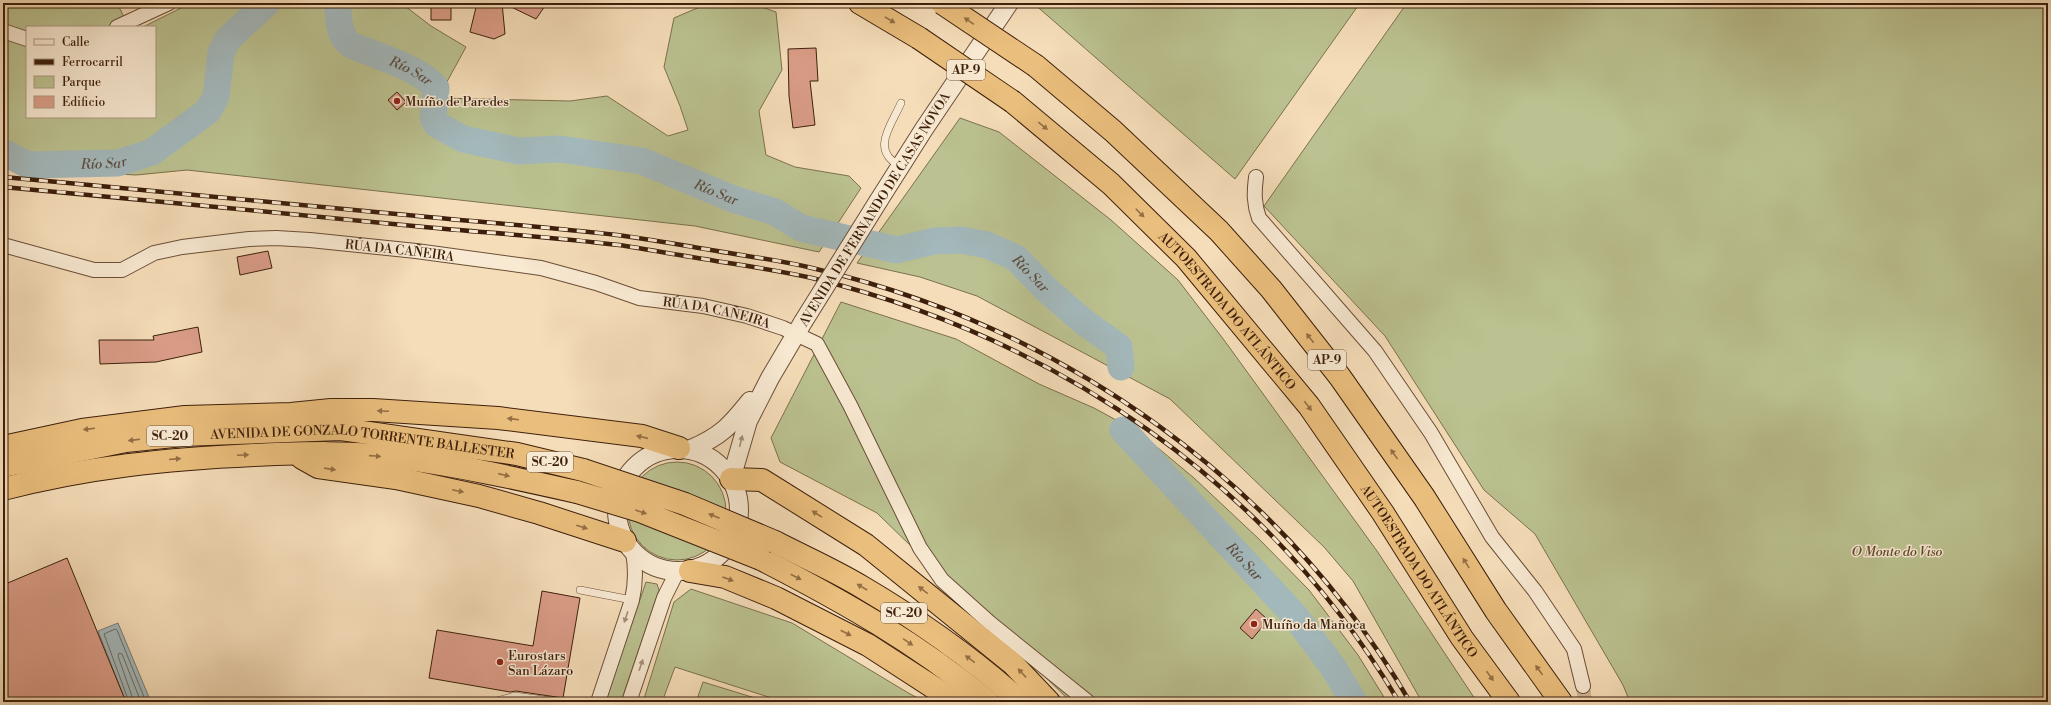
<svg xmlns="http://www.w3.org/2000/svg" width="2051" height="705" font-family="'Libre Bodoni',serif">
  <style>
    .green { fill: #bbc190; stroke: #7c704e }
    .water { fill: #a3b8bb; stroke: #7a7b75 }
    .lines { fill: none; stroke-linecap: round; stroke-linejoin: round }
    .shore { stroke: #706c63; stroke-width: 1 }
    .river { stroke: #a3b8bb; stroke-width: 27 }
    .building { fill: #db9d88; stroke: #3d1f0b }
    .minor-tunnel { stroke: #d0b796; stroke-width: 14; stroke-dasharray: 14 7; stroke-linecap: butt }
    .service-casing { stroke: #6b4e36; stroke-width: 8 }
    .minor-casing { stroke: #6b4e36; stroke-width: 16 }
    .tertiary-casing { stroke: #6b4e36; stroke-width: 20 }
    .trunk-casing { stroke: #3d1f0b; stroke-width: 24 }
    .motorway-casing { stroke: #3d1f0b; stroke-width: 24 }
    .service { stroke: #f8e9d2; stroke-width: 7 }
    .minor { stroke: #f8e9d2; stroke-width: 14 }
    .tertiary { stroke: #f8e9d2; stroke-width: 18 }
    .trunk { stroke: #eabe7c; stroke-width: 22 }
    .motorway { stroke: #eabe7c; stroke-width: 22 }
    .rail-casing { stroke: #3d1f0b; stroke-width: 4.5 }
    .rail { stroke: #f8e9d2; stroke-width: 3; stroke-dasharray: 9; stroke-linecap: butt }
    .tertiary-bridge-casing { stroke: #6b4e36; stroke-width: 20; stroke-linecap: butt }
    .trunk-bridge-casing { stroke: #3d1f0b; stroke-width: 24; stroke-linecap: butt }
    .motorway-bridge-casing { stroke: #3d1f0b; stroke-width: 24; stroke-linecap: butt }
    .tertiary-bridge { stroke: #f8e9d2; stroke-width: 18 }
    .trunk-bridge { stroke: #eabe7c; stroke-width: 22 }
    .motorway-bridge { stroke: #eabe7c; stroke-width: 22 }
    .oneway { fill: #946e44 }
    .oneway2 { fill: #a48e78 }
    .poi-dot { fill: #8f2418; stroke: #f8e9d2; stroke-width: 1.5 }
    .labels { text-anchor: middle; stroke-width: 3; stroke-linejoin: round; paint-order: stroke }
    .shield { fill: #f8e9d2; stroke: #755c47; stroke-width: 1 }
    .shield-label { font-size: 12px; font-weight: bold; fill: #3d1f0b }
    .poi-label { font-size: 13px; fill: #3d1f0b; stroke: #f8e9d2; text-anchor: start }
    .street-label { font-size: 13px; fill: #3d1f0b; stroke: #f8e9d2 }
    .park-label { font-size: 13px; font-style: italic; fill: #5c482c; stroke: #f8e9d2 }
    .water-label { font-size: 14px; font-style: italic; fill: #5c4d40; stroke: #f8e9d2 }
  </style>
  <rect width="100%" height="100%" fill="#f5ddb9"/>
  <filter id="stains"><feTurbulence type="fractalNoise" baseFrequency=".005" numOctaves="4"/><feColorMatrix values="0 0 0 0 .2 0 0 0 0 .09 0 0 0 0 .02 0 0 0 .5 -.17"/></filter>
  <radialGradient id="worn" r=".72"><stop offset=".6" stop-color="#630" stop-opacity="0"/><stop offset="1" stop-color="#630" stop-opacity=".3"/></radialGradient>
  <path class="green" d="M3,3H117L129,27H27V117H155V27H143L191,3H401L431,26L466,47L438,98L570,101L607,96L668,136L688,130L680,106L664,67L674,18L709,3H750L776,12L782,70L759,111L766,155L795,167L849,176L861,188L819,252L695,226L187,170L136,175L3,168Z
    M1033,3H1360L1235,179Z
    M1407,3H2048V702H1630L1623,685L1535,534L1484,490L1385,336L1264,206Z
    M960,118L999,132L1111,220L1178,280L1224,340L1377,551L1477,702H1422L1353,581L1324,547L1170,399L977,296L920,277L857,263Z
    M841,302L956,339L1039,384L1094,408L1140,433L1194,478L1260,540L1309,590L1358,655L1387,702H1071L877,513L780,462L771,438Z
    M628 511a49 49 0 1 1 98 0a49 49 0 1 1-98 0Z
    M646,582L657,584L659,590L621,702H605Z
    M691,589L792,623L910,694L926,702H784L675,667L662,702H643L674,602Z
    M703,682L768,702H696Z"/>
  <path class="water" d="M118,623L151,702H126L98,631Z"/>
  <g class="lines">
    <path class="shore" d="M129,702L104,634L115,629L117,630L146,702
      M134,702L118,656L119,653L122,654L141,702"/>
    <g class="river">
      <path id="s1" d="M337,3C339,14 338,30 345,39C350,46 360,49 369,52C389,60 423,71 436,88L433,117L436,124L463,139L519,151L560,149L642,161L733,199L775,212L801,228L897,250L934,241L961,240L987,245L1016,258L1047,290L1084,322L1119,347L1121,367"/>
      <path id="s2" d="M3,152L28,165L118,163L152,152L208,111L216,97L221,53L228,39L267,3"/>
      <path id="s3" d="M1123,430L1295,616L1333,667L1354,702"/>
    </g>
  </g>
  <path class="building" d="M431,3H451V20H431Z
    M477,3H502L505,34L494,39L470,32Z
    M503,3H547L536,19Z
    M816,48L818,81H810L815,125L793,128L789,96L788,49Z
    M397,92L406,102L397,110L388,100Z
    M268,251L272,268L240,275L237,257Z
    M198,327L202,352L156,362L100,364L99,340H154L153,336Z
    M67,558L126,702H3V585Z
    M542,591L580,598L563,698L516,691L510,692L429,678L437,630L533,646Z
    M1256,609L1268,620L1252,639L1240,628Z"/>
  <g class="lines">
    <path class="minor-tunnel" d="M1583,686L1585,702"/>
    <g class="service-casing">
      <path id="service" d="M900,166C870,150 891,126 901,103
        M580,590L632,600
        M493,702L515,696L560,702"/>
    </g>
    <g class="minor-casing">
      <g id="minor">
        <path d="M117,27L169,3"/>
        <path d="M3,31L27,39"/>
        <path d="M1256,177C1254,193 1254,204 1259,218L1375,351L1431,433L1492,537L1535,591L1574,649L1583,686"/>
        <path id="s4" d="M3,245L94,270H122L154,253L182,247L249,239L276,238L310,240L416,251L541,268L596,283L639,298L703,306L747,316L783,328L817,344L850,405L920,548L942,580L990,623L1088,702"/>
        <path d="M598,702L632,600C636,583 636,569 633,552"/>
        <path d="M629,702L664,598L677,572"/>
      </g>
    </g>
    <g class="tertiary-casing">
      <path id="tertiary" d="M879,200L924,129L1009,3
        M617 510a61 61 0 1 1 122 0a61 61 0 1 1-122 0Z
        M691,449C721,436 730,426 750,401
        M731,479L748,421L770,378L803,322"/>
    </g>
    <g class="trunk-casing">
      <g id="trunk">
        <path d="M3,447L82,430L185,417L291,414L331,410H373L498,418L642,436L679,448"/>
        <path d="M302,458L318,467L396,478L479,496L539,513L625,541"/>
        <path id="s5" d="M3,466L126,441L183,435L341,429L517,454L583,470"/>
        <path d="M731,479L762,480L866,545L1013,664L1049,702"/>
        <path d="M3,489C87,467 167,459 254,455C303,453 354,451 402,458C461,466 519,479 577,492"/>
        <path d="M775,542C804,557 834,570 862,587C918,620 972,658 1021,702"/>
        <path d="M761,559C841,600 919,644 988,702"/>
        <path d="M690,571L725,577L776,598L868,645L956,702"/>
      </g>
    </g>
    <g class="motorway-casing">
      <g id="motorway">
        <path d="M860,3L919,38"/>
        <path d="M1036,66L1113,131L1219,231L1271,289L1340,377L1424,497L1496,611L1561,702"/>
        <path id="s6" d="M1013,102L1111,184L1186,258L1309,406L1383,513L1462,638L1509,702"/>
      </g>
    </g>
    <use href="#service" class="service"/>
    <use href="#minor" class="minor"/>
    <use href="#tertiary" class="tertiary"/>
    <use href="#trunk" class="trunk"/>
    <use href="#motorway" class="motorway"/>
    <g class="rail-casing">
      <path id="rail" d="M3,177C145,190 287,204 428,217C491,223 555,228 617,235C649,239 680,245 711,250C745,256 779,260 812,268C1061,326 1281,481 1410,702
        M3,187C143,199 284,214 424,227C489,233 554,237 619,245C647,249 676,255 704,259C740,265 777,270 812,278C1057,338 1269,483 1399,702"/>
    </g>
    <use href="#rail" class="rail"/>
    <g class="tertiary-bridge-casing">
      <path id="tertiary-bridge" d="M803,322L879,200"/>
    </g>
    <g class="trunk-bridge-casing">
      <path id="trunk-bridge" d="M583,470L685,504L775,542
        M577,492L640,511L761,559"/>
    </g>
    <g class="motorway-bridge-casing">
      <path id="motorway-bridge" d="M942,3L1036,66
        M919,38L1013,102"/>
    </g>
    <use href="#tertiary-bridge" class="tertiary-bridge"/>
    <use href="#trunk-bridge" class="trunk-bridge"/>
    <use href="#motorway-bridge" class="motorway-bridge"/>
  </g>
  <defs><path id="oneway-solid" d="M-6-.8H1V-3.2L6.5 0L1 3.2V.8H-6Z"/></defs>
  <g class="oneway">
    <use href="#oneway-solid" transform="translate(890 20) rotate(31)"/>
    <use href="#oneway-solid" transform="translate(969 21) rotate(-146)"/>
    <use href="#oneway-solid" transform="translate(1043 126) rotate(39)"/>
    <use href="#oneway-solid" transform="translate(1140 213) rotate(45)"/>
    <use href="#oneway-solid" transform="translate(1310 338) rotate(-128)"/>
    <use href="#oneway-solid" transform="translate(1308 406) rotate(53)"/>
    <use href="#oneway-solid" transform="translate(383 411) rotate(-177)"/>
    <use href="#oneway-solid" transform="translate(513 419) rotate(-173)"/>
    <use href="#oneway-solid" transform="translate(89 429) rotate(173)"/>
    <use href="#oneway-solid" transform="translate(642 437) rotate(-167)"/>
    <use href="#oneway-solid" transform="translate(134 440) rotate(173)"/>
    <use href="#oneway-solid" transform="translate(1394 454) rotate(-125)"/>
    <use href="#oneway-solid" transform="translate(243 455) rotate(-3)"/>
    <use href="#oneway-solid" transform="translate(375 456) rotate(4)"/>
    <use href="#oneway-solid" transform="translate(175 459) rotate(-5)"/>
    <use href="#oneway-solid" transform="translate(330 469) rotate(8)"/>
    <use href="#oneway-solid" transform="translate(504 475) rotate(13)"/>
    <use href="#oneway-solid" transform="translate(458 491) rotate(12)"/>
    <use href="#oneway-solid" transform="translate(641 512) rotate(19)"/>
    <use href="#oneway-solid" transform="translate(817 514) rotate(-148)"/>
    <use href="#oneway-solid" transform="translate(714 516) rotate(-157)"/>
    <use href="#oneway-solid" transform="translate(582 527) rotate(18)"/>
    <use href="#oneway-solid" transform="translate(1466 563) rotate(-122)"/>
    <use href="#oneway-solid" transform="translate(796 577) rotate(27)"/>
    <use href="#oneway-solid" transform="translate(728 579) rotate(20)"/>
    <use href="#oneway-solid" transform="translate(862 587) rotate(-150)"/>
    <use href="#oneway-solid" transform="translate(923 590) rotate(-142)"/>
    <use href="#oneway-solid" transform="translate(846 633) rotate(27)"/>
    <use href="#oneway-solid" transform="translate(908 642) rotate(35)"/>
    <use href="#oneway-solid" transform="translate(970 659) rotate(-144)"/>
    <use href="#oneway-solid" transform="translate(1539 670) rotate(-126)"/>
    <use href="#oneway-solid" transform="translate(1022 673) rotate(-133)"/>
    <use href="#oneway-solid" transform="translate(1490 676) rotate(54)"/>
  </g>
  <g class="oneway2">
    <use href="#oneway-solid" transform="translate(741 441) rotate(-76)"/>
    <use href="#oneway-solid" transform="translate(626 617) rotate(108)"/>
    <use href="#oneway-solid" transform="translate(641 665) rotate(-71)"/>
  </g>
  <g class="poi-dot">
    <circle cx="397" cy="101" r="4"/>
    <circle cx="1254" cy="624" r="4"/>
    <circle cx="500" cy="662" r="4"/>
  </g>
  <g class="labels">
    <g class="shield">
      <rect x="947" y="60" width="38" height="20" rx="3"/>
      <rect x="1308" y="350" width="38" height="20" rx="3"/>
      <rect x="147" y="426" width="46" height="20" rx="3"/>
      <rect x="527" y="452" width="46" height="20" rx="3"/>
      <rect x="881" y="603" width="46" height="20" rx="3"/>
    </g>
    <g class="shield-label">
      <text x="966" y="74">AP-9</text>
      <text x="1327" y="364">AP-9</text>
      <text x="170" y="440">SC-20</text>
      <text x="550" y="466">SC-20</text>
      <text x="904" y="617">SC-20</text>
    </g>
    <g class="poi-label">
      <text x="405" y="106">Muíño de Paredes</text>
      <text x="1262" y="629">Muíño da Mañoca</text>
      <text x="508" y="660">Eurostars<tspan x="508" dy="15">San Lázaro</tspan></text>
    </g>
    <g class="street-label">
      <text transform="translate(874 209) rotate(-58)" y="5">AVENIDA DE FERNANDO DE CASAS NOVOA</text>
      <text dy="5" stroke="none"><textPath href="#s4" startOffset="406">RÚA DA CAÑEIRA</textPath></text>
      <text dy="5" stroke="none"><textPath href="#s6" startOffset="300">AUTOESTRADA DO ATLÁNTICO</textPath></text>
      <text dy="5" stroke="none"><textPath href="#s4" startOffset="730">RÚA DA CAÑEIRA</textPath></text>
      <text dy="5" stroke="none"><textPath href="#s5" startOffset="363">AVENIDA DE GONZALO TORRENTE BALLESTER</textPath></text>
      <text dy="5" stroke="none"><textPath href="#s6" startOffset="624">AUTOESTRADA DO ATLÁNTICO</textPath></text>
    </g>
    <g class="park-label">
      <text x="1897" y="556">O Monte do Viso</text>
    </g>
    <g class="water-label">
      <text dy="5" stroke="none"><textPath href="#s1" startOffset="111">Río Sar</textPath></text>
      <text dy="5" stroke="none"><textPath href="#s2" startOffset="104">Río Sar</textPath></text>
      <text dy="5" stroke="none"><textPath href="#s1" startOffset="471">Río Sar</textPath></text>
      <text dy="5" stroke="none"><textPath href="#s1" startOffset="807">Río Sar</textPath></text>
      <text dy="5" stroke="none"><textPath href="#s3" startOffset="179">Río Sar</textPath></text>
    </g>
  </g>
  <rect width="2051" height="705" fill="none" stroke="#f5ddb9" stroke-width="16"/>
  <rect x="4" y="4" width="2043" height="697" fill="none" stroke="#3d1f0b" stroke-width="2"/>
  <rect x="8" y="8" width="2035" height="689" fill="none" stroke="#3d1f0b"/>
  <rect x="26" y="26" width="130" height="92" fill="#f8e9d2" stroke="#ad9882"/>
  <rect x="34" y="39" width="20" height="6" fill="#f8e9d2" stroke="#ad9882"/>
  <text x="62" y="46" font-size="12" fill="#3d1f0b">Calle</text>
  <rect x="34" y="59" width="20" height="6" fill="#3d1f0b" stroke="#ad9882"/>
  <text x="62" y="66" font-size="12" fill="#3d1f0b">Ferrocarril</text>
  <rect x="34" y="76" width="20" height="12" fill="#bbc190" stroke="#ad9882"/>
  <text x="62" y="86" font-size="12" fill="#3d1f0b">Parque</text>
  <rect x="34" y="96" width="20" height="12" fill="#db9d88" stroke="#ad9882"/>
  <text x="62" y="106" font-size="12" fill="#3d1f0b">Edificio</text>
  <rect width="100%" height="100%" filter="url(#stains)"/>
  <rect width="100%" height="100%" fill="url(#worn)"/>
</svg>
